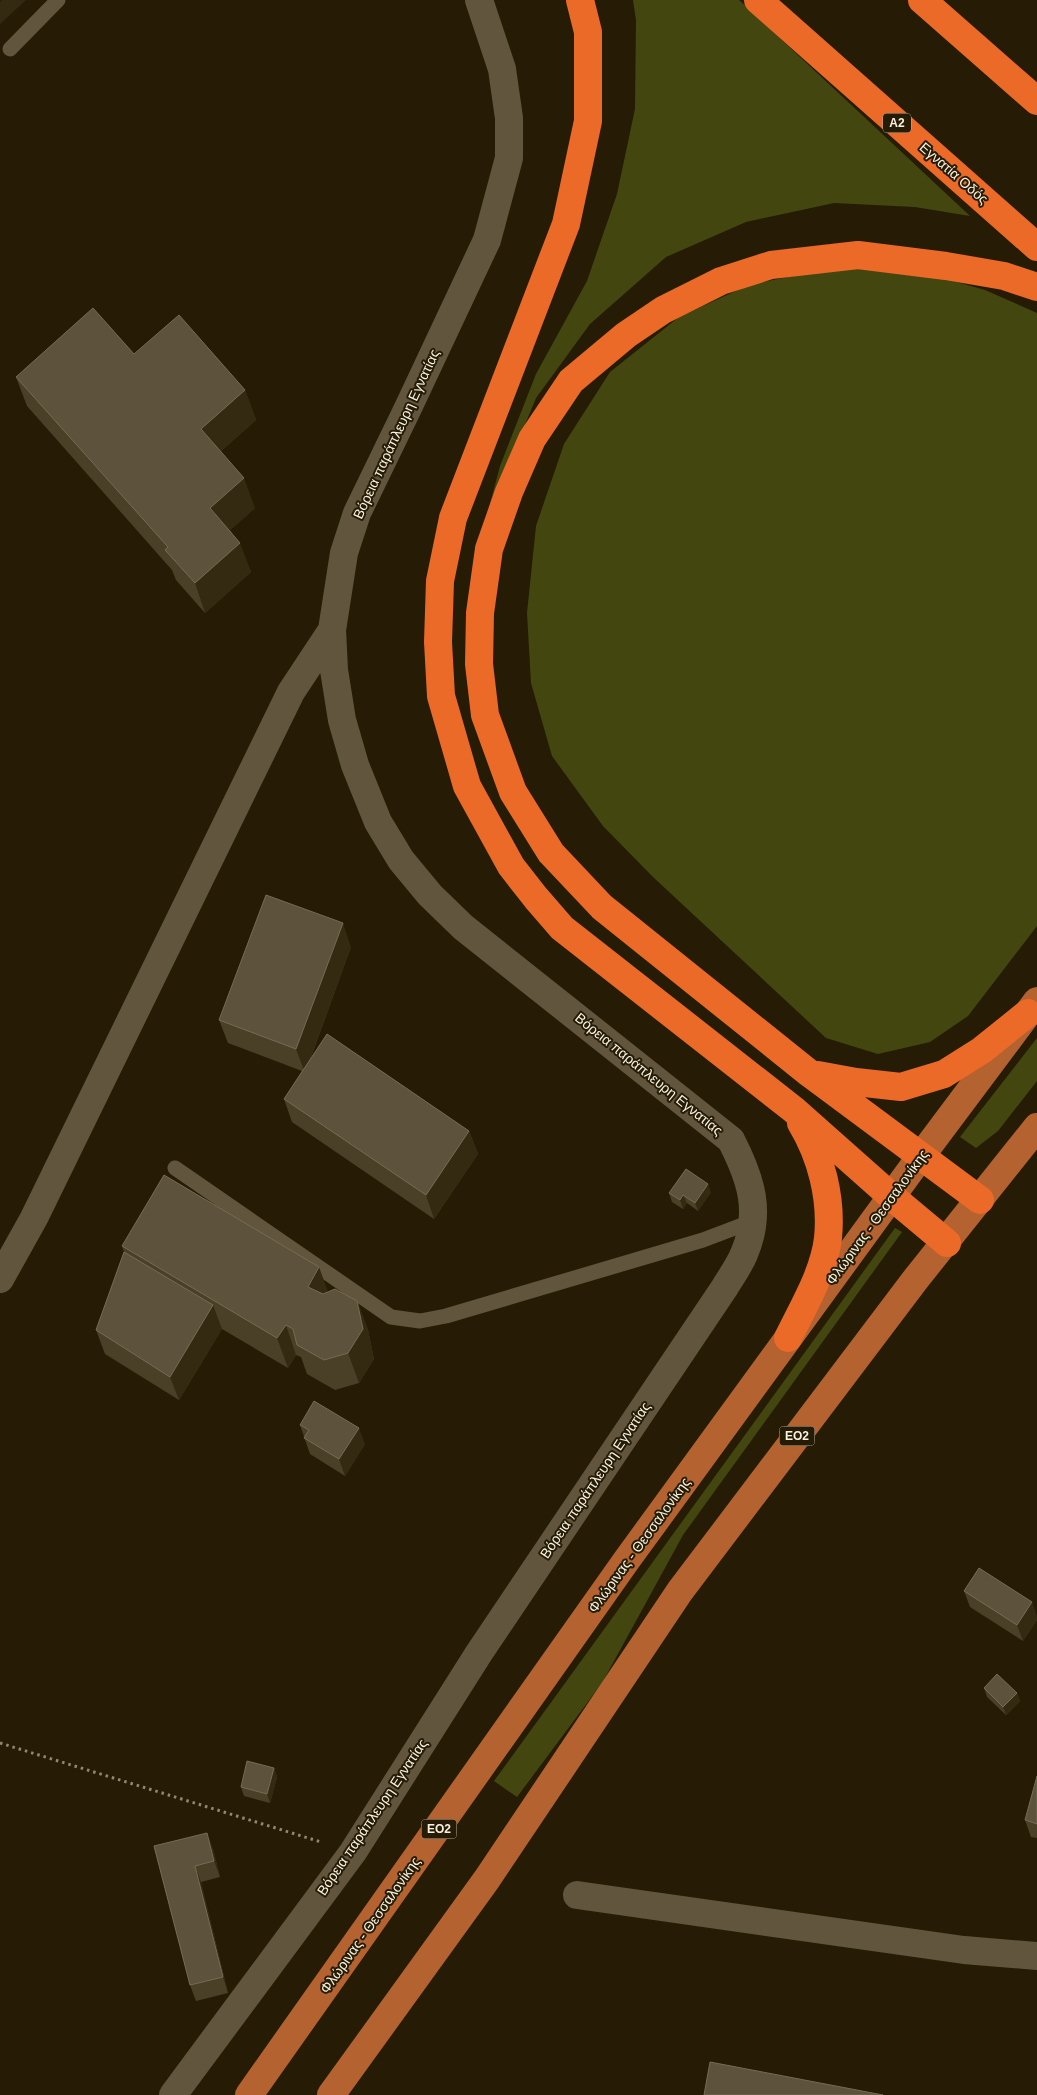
<svg xmlns="http://www.w3.org/2000/svg" width="1037" height="2095" font-family="Arial,sans-serif">
  <style>
    .green { fill: #43470f }
    .lines { fill: none; stroke-linecap: round; stroke-linejoin: round }
    .path { stroke: #908875; stroke-width: 3; stroke-dasharray: 2.5 4; stroke-linecap: butt }
    .lane { stroke: #61563d; stroke-width: 15 }
    .street { stroke: #61563d; stroke-width: 28 }
    .primary { stroke: #b46230; stroke-width: 28 }
    .highway { stroke: #eb6a28; stroke-width: 28 }
    .wall { fill: #4a4028 }
    .shaded-wall { fill: #342a12 }
    .building { fill: #5d533c; stroke: #756c56 }
    .labels { text-anchor: middle; stroke-width: 4; stroke-linejoin: round; paint-order: stroke }
    .shield { fill: #261c05; stroke: #b8b1a0; stroke-width: 1 }
    .shield-label { font-size: 12px; font-weight: bold; fill: #f7f1e2 }
    .street-label { font-size: 14px; fill: #f7f1e2; stroke: #261c05 }
  </style>
  <rect width="100%" height="100%" fill="#261c05"/>
  <path class="green" d="M633,0H739L970,216L915,207L834,203L746,222L666,257L590,324L536,398L486,519L500,466L536,374L587,281L617,194L635,109L636,20Z
    M904,267L985,290L1037,313V926L968,1016L930,1042L878,1054L826,1038L653,877L603,826L552,756L531,683L527,613L536,526L564,444L610,372L679,317L751,284L826,270Z
    M1037,1038V1081L998,1131L976,1148L960,1137Z
    M895,1228L902,1232L683,1535L602,1683L517,1797L494,1781Z"/>
  <g class="lines">
    <path class="path" d="M0,1743L321,1842"/>
    <path class="lane" d="M10,49L58,0
      M175,1168L391,1317L420,1321L446,1316L703,1240L753,1221"/>
    <path class="street" d="M0,1279L34,1218L291,692L332,630
      M577,1895L964,1950L1037,1956
      M173,2095L353,1852L479,1653L725,1287C731,1277 739,1266 744,1254C762,1212 751,1179 731,1140L463,927L430,895L401,860L378,822L355,765L342,720L334,670L332,630L344,553L357,513L408,408L487,240L509,158V118L502,69L479,0"/>
    <path class="primary" d="M249,2095L626,1561L921,1156L1037,1001
      M331,2095L487,1879L680,1591L915,1280L1037,1127"/>
    <path class="highway" d="M580,0L588,32V121L566,224L453,518L440,581L438,642L441,696L467,786L511,866L536,898L562,928L794,1110L892,1197L947,1243
      M758,0L1037,247
      M922,0L1037,101
      M818,1075L856,1082L901,1087L944,1074L982,1050L1028,1013
      M980,1200L809,1073L602,907L551,853L513,792L485,715L479,664L480,613L489,549L509,492L532,439L571,381L626,335L663,310L721,281L771,265L858,255L946,266L1004,276L1037,287
      M788,1338C803,1307 824,1273 828,1238C832,1198 821,1156 801,1123"/>
  </g>
  <path class="wall" d="M134,354L245,390L256,420L221,451L255,508L230,530L251,572L205,613L176,580L172,570L27,406L16,377Z
    M351,947L310,1060L469,1131L478,1154L434,1219L292,1122L284,1099L302,1071L228,1043L219,1020Z
    M711,1192L698,1211L687,1203L683,1209L672,1202L669,1193Z
    M122,1246L328,1292L357,1301L368,1330L374,1359L359,1383L335,1390L307,1374L301,1357L296,1355L288,1368L222,1329L179,1400L105,1354L96,1330L124,1252Z
    M300,1425L365,1444L345,1476L310,1454Z
    M964,1591L1037,1616V1620L1023,1641L970,1607Z
    M984,1688L1017,1693L1020,1701L1006,1715L987,1697Z
    M274,1768L277,1777L270,1803L244,1796L241,1787Z
    M1037,1776V1838L1031,1837L1025,1820Z
    M154,1846L213,1849L220,1877L201,1882L228,1993L196,2001L190,1985Z"/>
  <path class="shaded-wall" d="M2,0H26L0,24V2Z
    M245,390L256,420L212,459L201,429Z
    M244,478L255,508L221,538L210,508Z
    M240,543L251,572L205,613L195,583Z
    M343,923L351,947L305,1073L296,1049Z
    M469,1131L478,1154L434,1219L426,1195Z
    M708,1184L711,1192L698,1211L695,1203Z
    M683,1195L687,1203L683,1209L680,1200Z
    M319,1267L330,1297L308,1287Z
    M357,1301L368,1330L374,1359L359,1383L348,1353Z
    M213,1305L222,1329L179,1400L170,1377Z
    M286,1325L296,1355L288,1368L277,1338Z
    M359,1428L365,1444L345,1476L339,1459Z
    M1032,1602L1037,1616V1620L1023,1641L1017,1625Z
    M1017,1693L1020,1701L1006,1715L1003,1707Z
    M274,1768L277,1777L270,1803L267,1794Z
    M207,1833L213,1849L220,1877L214,1861Z
    M195,1866L201,1882L228,1993L223,1977Z"/>
  <path class="building" d="M93,308L134,354L179,315L245,390L201,429L244,478L210,508L240,543L195,583L165,550L168,547L16,377Z
    M266,895L343,923L296,1049L219,1020Z
    M327,1034L469,1131L426,1195L284,1099Z
    M686,1169L708,1184L695,1203L683,1195L680,1200L669,1193Z
    M164,1175L319,1267L308,1287L323,1294L335,1289L357,1301L363,1329L348,1353L324,1360L297,1345L293,1329L286,1325L277,1338L122,1246Z
    M124,1252L213,1305L170,1377L96,1330Z
    M314,1401L359,1428L339,1459L304,1438L309,1430L300,1425Z
    M979,1568L1032,1602L1017,1625L964,1591Z
    M997,1674L1017,1693L1003,1707L984,1688Z
    M247,1761L274,1768L267,1794L241,1787Z
    M1037,1776V1824L1025,1820Z
    M207,1833L214,1861L195,1866L223,1977L190,1985L154,1846Z
    M710,2062L883,2095H704Z"/>
  <g class="labels">
    <g class="shield">
      <rect x="883" y="113.5" width="28" height="19" rx="4"/>
      <rect x="779.5" y="1426.5" width="35" height="19" rx="4"/>
      <rect x="421.5" y="1819.5" width="35" height="19" rx="4"/>
    </g>
    <g class="shield-label">
      <text x="897" y="127">Α2</text>
      <text x="797" y="1440">ΕΟ2</text>
      <text x="439" y="1833">ΕΟ2</text>
    </g>
    <g class="street-label">
      <text transform="translate(954 173) rotate(41)" y="5">Εγνατία Οδός</text>
      <text transform="translate(396 434) rotate(-65)" y="5">Βόρεια παράπλευρη Εγνατίας</text>
      <text transform="translate(649 1074) rotate(39)" y="5">Βόρεια παράπλευρη Εγνατίας</text>
      <text transform="translate(877 1217) rotate(-54)" y="5">Φλώρινας - Θεσσαλονίκης</text>
      <text transform="translate(595 1480) rotate(-56)" y="5">Βόρεια παράπλευρη Εγνατίας</text>
      <text transform="translate(639 1545) rotate(-54)" y="5">Φλώρινας - Θεσσαλονίκης</text>
      <text transform="translate(372 1817) rotate(-56)" y="5">Βόρεια παράπλευρη Εγνατίας</text>
      <text transform="translate(370 1925) rotate(-55)" y="5">Φλώρινας - Θεσσαλονίκης</text>
    </g>
  </g>
</svg>
